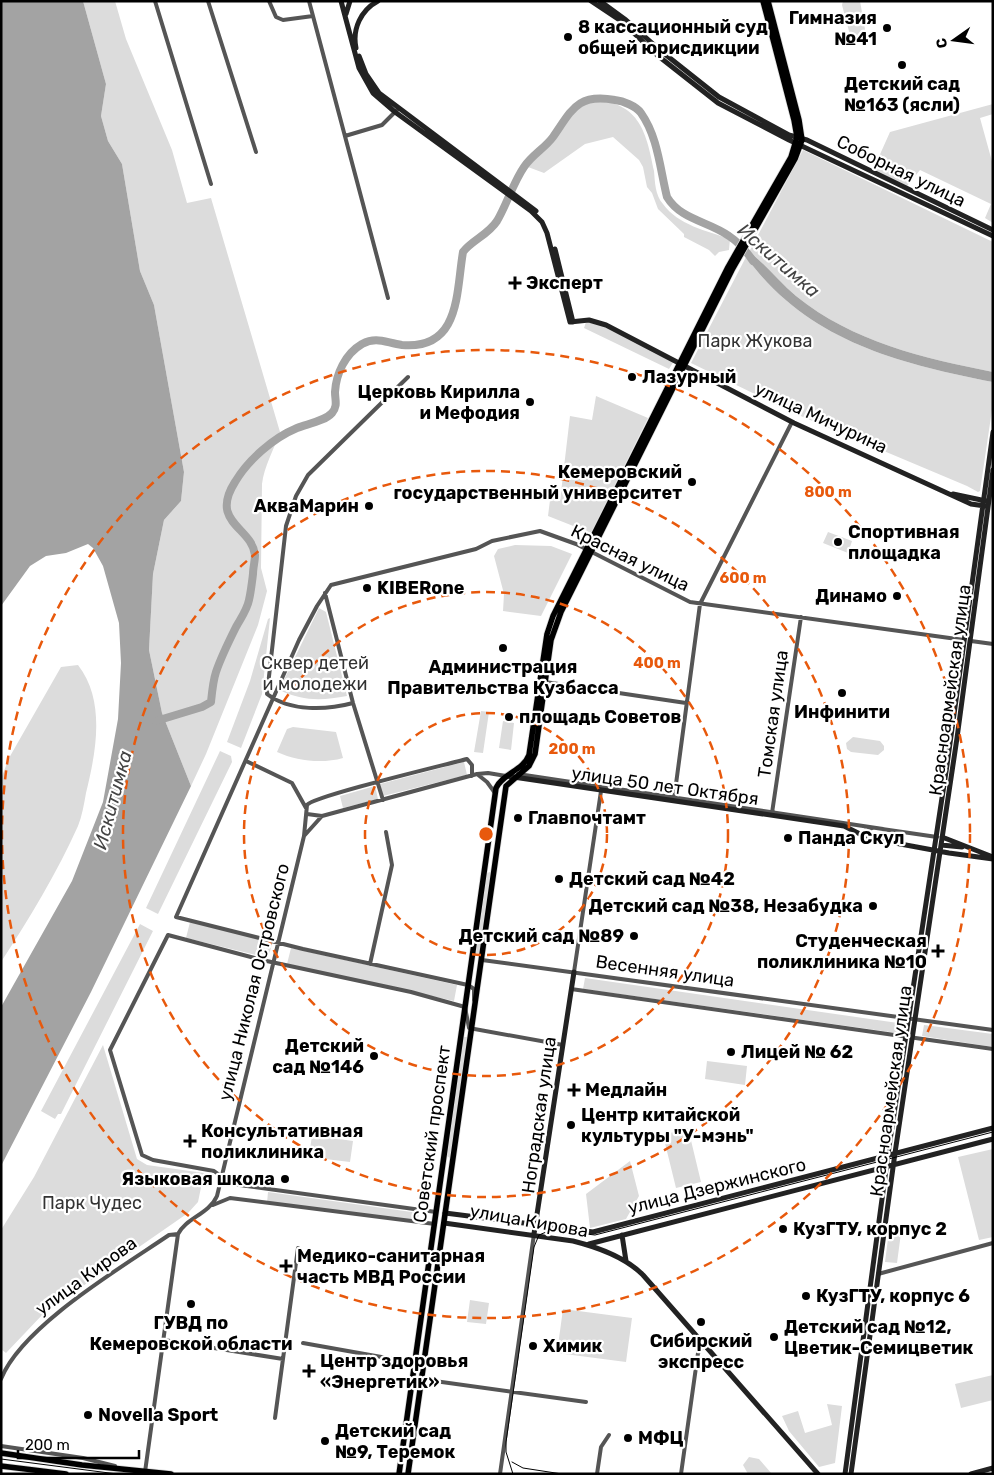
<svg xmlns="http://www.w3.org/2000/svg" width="994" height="1475" font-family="Rubik,sans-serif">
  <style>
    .green { fill: #dcdcdc }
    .water { fill: #a3a3a3 }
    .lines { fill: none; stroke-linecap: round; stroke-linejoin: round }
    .river { stroke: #a3a3a3; stroke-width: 8 }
    .primary-casing { stroke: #dbdbdb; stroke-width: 7 }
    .street { stroke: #555; stroke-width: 4 }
    .secondary { stroke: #222; stroke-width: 5 }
    .primary { stroke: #000; stroke-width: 5.5 }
    .tram { stroke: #000; stroke-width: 1 }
    .ring { fill: none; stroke: #e8590c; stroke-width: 2.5; stroke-dasharray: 9 6 }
    .poi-dot { fill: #000; stroke: #fff; stroke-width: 2 }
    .labels { text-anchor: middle; stroke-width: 4.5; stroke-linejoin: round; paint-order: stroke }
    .poi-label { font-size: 18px; font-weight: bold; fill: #000; stroke: #fff; text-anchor: start }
    .street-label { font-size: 18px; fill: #000; stroke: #fff }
    .park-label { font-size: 18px; fill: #333; stroke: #fff }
    .water-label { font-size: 19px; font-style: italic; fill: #444; stroke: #fff }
    .centre { fill: #e8590c; stroke: #fff; stroke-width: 2.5 }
    .ring-label { font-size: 15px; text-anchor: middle; font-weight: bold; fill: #e8590c; stroke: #fff; stroke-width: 4.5; stroke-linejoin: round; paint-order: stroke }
  </style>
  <rect width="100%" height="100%" fill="#fff"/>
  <path class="green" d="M83,1H115L126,39L172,150L187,203L211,198L280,432C274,449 264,467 262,484L261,568L267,591L258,625L206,754L191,786L162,713L149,650L153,574L164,520L181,501L184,472L154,305L140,271L122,164L108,141L101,116L106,84Z
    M843,1H860L866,35L855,38L850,35L842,5Z
    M590,100C638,101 646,129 654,171C655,182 655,195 663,204C678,225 707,231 730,239L729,250L719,252L715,256L709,250L684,237V234L658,209L652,193L647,187L643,167L639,160L613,137L585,144L544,173L528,167L553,141L567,119L571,107Z
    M993,104V114L980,118L993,165V223L985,218L991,204L920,170L907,186L873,170L890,132Z
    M803,150L993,242V372C923,358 853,342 796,296C779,282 766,264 749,252Z
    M746,257C808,341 897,363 993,382V403L980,491L978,492L967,486L796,414L691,363Z
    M586,322L597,323L674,361L669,369L584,328Z
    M596,396L648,418L591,533L548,516L550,500L560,501L570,416L592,420Z
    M828,532L852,541L848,553L823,543Z
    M515,545L551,546L572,554L541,616L503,611L504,594L494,556L498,549Z
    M319,608L326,612L347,696C321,701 303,701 279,690Z
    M270,618L262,694L241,748L227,742L250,681L268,619Z
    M78,665C106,701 96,752 86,793C84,804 82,816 78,826C57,873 29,919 1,962V779L9,758L61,667Z
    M481,711L489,712L483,753L474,752Z
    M503,721L514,723L511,750L499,748Z
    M293,727L336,732L343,758C322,764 297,761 277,752L287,729Z
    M853,737L880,741L884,746V750L878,755L851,752L847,749L846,743Z
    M220,751L231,756L232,762L158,914L146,908Z
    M464,762L467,775L383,796L380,784Z
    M375,786L378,799L343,808L340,796Z
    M490,872L491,874L480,953H476L487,873Z
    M190,922L273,941L268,958L186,938Z
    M140,924L153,931L61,1114H58L55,1119L41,1111Z
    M291,948L457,985L454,1001L287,964Z
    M585,978L898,1023L897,1033L583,989Z
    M924,1025L993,1034V1047L922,1036Z
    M464,1037H468L450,1158L447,1156Z
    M103,1045L137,1159L147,1165L204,1173L198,1202L188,1213L44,1313L6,1353L1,1349V1230L34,1177Z
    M707,1061L747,1066L745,1085L705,1079Z
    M688,1128L701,1182L676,1188L663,1135Z
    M312,1135L353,1141L350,1162L309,1157Z
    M993,1149V1237L979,1240L958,1157Z
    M630,1161L639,1196L626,1219L590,1228L586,1194Z
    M268,1192L419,1213L417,1223L267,1203Z
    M889,1231L901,1233L897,1263L885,1262Z
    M470,1300L489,1303L486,1324L467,1322Z
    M563,1309L632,1318L626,1362L557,1353Z
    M993,1375V1400L961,1408L955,1384Z
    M827,1404L842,1406L835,1463L819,1467L789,1431L782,1416L798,1411L805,1433L832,1425Z
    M749,1457L759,1459L772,1474H748L743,1465Z"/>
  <path class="water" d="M1,1H83L106,84L101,116L108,141L122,164L140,271L154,305L184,472L181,501L164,520L153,574L149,650L162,713L191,786L91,992L1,1166V1007L72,881L103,802L118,719L121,663L119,623L103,566L93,548L88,544L66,553L46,556L30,566L1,606Z
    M749,252C766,264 779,282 796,296C853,342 923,358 993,372V382C897,363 808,341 746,257Z"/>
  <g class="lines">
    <path class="river" d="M156,721L202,707L211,702C212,692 213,681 216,672C221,657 229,641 236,627C241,618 247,610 249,600C251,591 252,582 253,574C253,568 255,561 255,555C252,527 209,523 235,482C248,460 273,438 297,428C307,424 325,421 332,413C338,406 335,400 335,392C336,374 345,354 362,344C377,336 386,343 402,345C461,350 456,292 463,252C472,240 488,235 497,221C507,204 513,183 524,167C532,155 545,148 553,137C572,110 577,93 615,100C623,101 636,106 641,113C658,137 660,169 667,197C681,220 708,221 729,236C738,242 747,252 753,261"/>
    <g class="primary-casing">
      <path id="primary" d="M1,1453L82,1465L171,1474
        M1,1466L66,1474
        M399,1474L496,788C503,773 523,771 529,755L547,634L553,616L728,267L791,157L797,137L794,120L763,1
        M408,1474L506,786L529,766L535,754L551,640L561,612L732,270L795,159L802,140L799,120L768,1"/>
    </g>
    <path class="street" d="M155,1L211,184
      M208,1L256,152
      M269,1L276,17L283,20L313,16
      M309,1L388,298
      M345,136L382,125L397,110
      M325,593L353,703L383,800
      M971,641L993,644
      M545,682L686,703
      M353,703C327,710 290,712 267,694L286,526L296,496L308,475L408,377
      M246,761L292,783L306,808
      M477,774L487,782L495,793
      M518,774L883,829
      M674,799L700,604L792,422
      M772,813L801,617
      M307,814L322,816
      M882,829L937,837
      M304,836L322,816L477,774L488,773L506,776
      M868,837L866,830L872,828
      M482,960L993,1030
      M370,964L392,865L386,832
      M574,972L601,791
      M571,989L993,1049
      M474,1000V989L468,985L303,949L176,917L299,640L317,606L331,585L476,549L492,541L540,531L576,544L690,602L964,640
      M213,1205L230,1198L435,1224
      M436,1212L232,1184L214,1171L153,1160L142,1155L110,1050L168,935L262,960L411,992L465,1007L469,1028L563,1045
      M878,1274L993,1243
      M697,1337L698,1352
      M164,1340L283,1359
      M303,1343L415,1363
      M413,1378L586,1402
      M1,1379C22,1326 122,1267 169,1235L178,1234
      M275,1418L298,1248
      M1,1446L83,1458L115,1466
      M145,1472L178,1234C186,1218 209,1214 217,1196L304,836L307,805C314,796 445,765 467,759L472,765V776
      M500,1474L534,1234
      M597,1474L601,1447L609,1435
      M681,1474L698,1353L704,1345"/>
    <path class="secondary" d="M341,1L359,68L373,93L395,112L531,211L542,222L547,233L570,322L589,320L606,325L794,423L971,504L985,506
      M591,1L621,21L657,55L718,103L789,140L993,236
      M600,1L626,20L661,51L719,97L789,135L807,140L993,230
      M346,14L350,1
      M356,48C352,29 361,10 378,1
      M359,56L366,74L379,93L536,211
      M555,249L573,322
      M953,494L986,501
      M507,776L844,826L868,838L949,853L993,859
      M942,837L993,857
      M941,845L962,847
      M445,1213L593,1232L993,1128
      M444,1223L573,1241C597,1247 625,1257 643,1275L818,1474
      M534,1234L574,972
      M622,1235L626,1261
      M589,1244L993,1139
      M845,1474L889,1147L947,765L993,432
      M851,1474L895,1153L957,738L993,470
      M971,1474L993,1468"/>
    <use href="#primary" class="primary"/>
    <path class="tram" d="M1,1459L117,1474
      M512,1462L523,1468L562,1474
      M513,1474L506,1452V1442L534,1247L539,1235L551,1230L595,1235L993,1132"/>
  </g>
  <g class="ring">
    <circle cx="486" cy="834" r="121"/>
    <circle cx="486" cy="834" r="242"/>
    <circle cx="486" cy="834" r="363"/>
    <circle cx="486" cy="834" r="484"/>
  </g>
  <g class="poi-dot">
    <circle cx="887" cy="28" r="5"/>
    <circle cx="568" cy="37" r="5"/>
    <circle cx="902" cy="65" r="5"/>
    <path d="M512.5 275.5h5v5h5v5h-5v5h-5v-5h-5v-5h5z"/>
    <circle cx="632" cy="377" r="5"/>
    <circle cx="530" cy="402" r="5"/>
    <circle cx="692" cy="482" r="5"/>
    <circle cx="369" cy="506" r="5"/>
    <circle cx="838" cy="542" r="5"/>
    <circle cx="367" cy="588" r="5"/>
    <circle cx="897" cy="596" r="5"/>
    <circle cx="503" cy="648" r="5"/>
    <circle cx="842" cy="693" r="5"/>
    <circle cx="509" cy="717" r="5"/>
    <circle cx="518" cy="818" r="5"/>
    <circle cx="788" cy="838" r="5"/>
    <circle cx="559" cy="879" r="5"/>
    <circle cx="873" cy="906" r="5"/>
    <circle cx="634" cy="936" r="5"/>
    <path d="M935.5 943.5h5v5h5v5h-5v5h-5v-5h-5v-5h5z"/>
    <circle cx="731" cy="1052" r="5"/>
    <circle cx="374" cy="1056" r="5"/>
    <path d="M571.5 1082.5h5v5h5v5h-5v5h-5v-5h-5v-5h5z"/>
    <circle cx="571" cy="1125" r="5"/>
    <path d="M187.5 1133.5h5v5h5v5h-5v5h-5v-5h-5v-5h5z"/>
    <circle cx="285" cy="1179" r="5"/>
    <circle cx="783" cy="1229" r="5"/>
    <path d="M283.5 1258.5h5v5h5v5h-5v5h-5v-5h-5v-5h5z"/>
    <circle cx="806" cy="1296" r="5"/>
    <circle cx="191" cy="1304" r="5"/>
    <circle cx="701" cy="1322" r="5"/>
    <circle cx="774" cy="1337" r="5"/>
    <circle cx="533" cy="1346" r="5"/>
    <path d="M306.5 1363.5h5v5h5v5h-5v5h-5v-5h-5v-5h5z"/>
    <circle cx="88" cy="1415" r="5"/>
    <circle cx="628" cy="1438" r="5"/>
    <circle cx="325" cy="1441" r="5"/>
  </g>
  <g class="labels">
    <g class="poi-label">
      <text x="877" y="24" text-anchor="end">Гимназия<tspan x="877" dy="21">№41</tspan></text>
      <text x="578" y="33">8 кассационный суд<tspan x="578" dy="21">общей юрисдикции</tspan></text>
      <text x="902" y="90" text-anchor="middle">Детский сад<tspan x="902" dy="21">№163 (ясли)</tspan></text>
      <text x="526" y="289">Эксперт</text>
      <text x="642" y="383">Лазурный</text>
      <text x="520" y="398" text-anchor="end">Церковь Кирилла<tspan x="520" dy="21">и Мефодия</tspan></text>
      <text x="682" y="478" text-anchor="end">Кемеровский<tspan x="682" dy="21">государственный университет</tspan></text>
      <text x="359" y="512" text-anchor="end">АкваМарин</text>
      <text x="848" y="538">Спортивная<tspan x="848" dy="21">площадка</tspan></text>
      <text x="377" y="594">KIBERone</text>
      <text x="887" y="602" text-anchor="end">Динамо</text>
      <text x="503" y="673" text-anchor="middle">Администрация<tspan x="503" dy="21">Правительства Кузбасса</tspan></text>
      <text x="842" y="718" text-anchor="middle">Инфинити</text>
      <text x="519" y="723">площадь Советов</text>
      <text x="528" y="824">Главпочтамт</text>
      <text x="798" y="844">Панда Скул</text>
      <text x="569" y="885">Детский сад №42</text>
      <text x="863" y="912" text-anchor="end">Детский сад №38, Незабудка</text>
      <text x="624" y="942" text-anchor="end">Детский сад №89</text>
      <text x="927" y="947" text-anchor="end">Студенческая<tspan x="927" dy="21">поликлиника №10</tspan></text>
      <text x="364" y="1052" text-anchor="end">Детский<tspan x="364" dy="21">сад №146</tspan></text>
      <text x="741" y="1058">Лицей № 62</text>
      <text x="585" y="1096">Медлайн</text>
      <text x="581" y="1121">Центр китайской<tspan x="581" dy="21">культуры "У-мэнь"</tspan></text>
      <text x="201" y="1137">Консультативная<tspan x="201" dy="21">поликлиника</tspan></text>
      <text x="275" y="1185" text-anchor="end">Языковая школа</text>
      <text x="793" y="1235">КузГТУ, корпус 2</text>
      <text x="297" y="1262">Медико-санитарная<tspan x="297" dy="21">часть МВД России</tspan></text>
      <text x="816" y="1302">КузГТУ, корпус 6</text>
      <text x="191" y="1329" text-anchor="middle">ГУВД по<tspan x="191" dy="21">Кемеровской области</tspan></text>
      <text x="784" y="1333">Детский сад №12,<tspan x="784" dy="21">Цветик-Семицветик</tspan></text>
      <text x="701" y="1347" text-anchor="middle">Сибирский<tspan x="701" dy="21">экспресс</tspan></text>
      <text x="543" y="1352">Химик</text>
      <text x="320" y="1367">Центр здоровья<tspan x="320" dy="21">«Энергетик»</tspan></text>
      <text x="98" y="1421">Novella Sport</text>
      <text x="335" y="1437">Детский сад<tspan x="335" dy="21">№9, Теремок</tspan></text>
      <text x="638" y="1444">МФЦ</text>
    </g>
    <g class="street-label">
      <text transform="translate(901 171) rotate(26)" y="6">Соборная улица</text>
      <text transform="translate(821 418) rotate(25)" y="6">улица Мичурина</text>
      <text transform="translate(630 558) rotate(26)" y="6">Красная улица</text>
      <text transform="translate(950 690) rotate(-82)" y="6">Красноармейская улица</text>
      <text transform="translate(773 714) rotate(-82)" y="6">Томская улица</text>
      <text transform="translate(665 786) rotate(8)" y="6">улица 50 лет Октября</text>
      <text transform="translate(665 971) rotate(8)" y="6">Весенняя улица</text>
      <text transform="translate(254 982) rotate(-76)" y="6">улица Николая Островского</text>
      <text transform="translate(891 1091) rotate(-82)" y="6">Красноармейская улица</text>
      <text transform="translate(539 1115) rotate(-82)" y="6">Ноградская улица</text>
      <text transform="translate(432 1134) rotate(-82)" y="6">Советский проспект</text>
      <text transform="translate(717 1186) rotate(-14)" y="6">улица Дзержинского</text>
      <text transform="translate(529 1221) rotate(10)" y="6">улица Кирова</text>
      <text transform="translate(86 1276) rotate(-36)" y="6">улица Кирова</text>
    </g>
    <g class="park-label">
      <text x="755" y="347">Парк Жукова</text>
      <text x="315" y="669">Сквер детей<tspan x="315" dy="21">и молодежи</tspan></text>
      <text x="92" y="1209">Парк Чудес</text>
    </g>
    <g class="water-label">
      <text transform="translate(779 260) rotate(41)" y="7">Искитимка</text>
      <text transform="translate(112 800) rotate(-75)" y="7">Искитимка</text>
    </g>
  </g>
  <circle cx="486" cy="834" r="8" class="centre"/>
  <g class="ring-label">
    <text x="828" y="497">800 m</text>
    <text x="743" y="583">600 m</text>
    <text x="657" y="668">400 m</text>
    <text x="572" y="754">200 m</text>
  </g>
  <rect width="994" height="1475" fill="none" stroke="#000000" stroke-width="5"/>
  <g transform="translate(954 40) rotate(256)" stroke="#ffffff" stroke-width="4" paint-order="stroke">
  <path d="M0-4L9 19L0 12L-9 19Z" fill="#000000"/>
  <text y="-8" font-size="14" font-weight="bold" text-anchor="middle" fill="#000000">С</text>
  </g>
  <path d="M18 1450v8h121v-8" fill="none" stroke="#000000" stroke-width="2.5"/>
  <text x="25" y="1450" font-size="15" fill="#000000" stroke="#ffffff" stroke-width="4" paint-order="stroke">200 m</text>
</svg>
